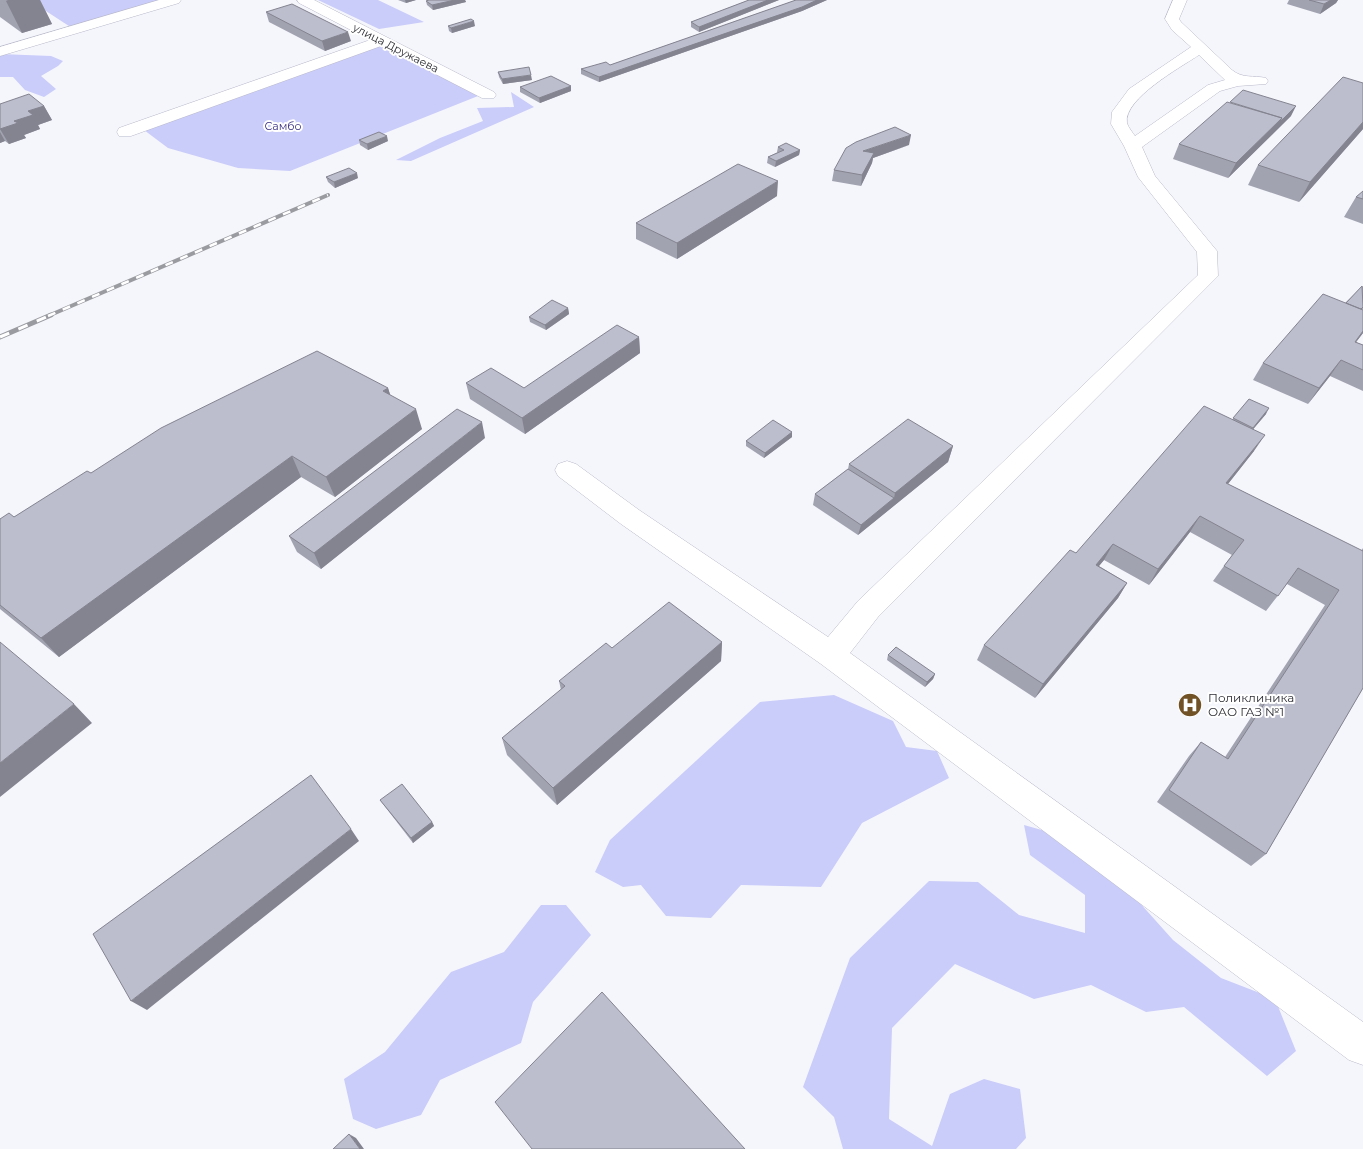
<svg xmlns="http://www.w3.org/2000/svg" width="1363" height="1149" font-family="Montserrat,sans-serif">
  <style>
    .green { fill: #caccf9 }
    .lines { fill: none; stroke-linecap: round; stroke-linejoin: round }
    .minor-casing { stroke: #b8b9c9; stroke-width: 1 }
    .minor { fill: #fff; fill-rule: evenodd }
    .rail-far1-casing { stroke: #9a9ba1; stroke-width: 4 }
    .rail-casing { stroke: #9a9ba1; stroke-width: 5 }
    .rail-far1 { stroke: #fff; stroke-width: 2.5; stroke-dasharray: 8; stroke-linecap: butt }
    .rail { stroke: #fff; stroke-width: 3; stroke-dasharray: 10; stroke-linecap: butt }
    .wall { fill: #a2a3b0 }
    .shaded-wall { fill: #848490 }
    .building { fill: #bcbdcd; stroke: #848490 }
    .labels { text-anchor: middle; stroke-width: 4; stroke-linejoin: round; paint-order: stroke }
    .far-street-label { font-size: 11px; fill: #2c2d33; stroke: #fff }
    .far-park-label { font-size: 11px; fill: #382e82; stroke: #fff }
    .poi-label { font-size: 12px; fill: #2c2d33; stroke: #fff; text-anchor: start }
  </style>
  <rect width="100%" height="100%" fill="#f5f6fc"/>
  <path class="green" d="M29,0H164L72,28Z
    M318,0H378L424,22L379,29Z
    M379,44L478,96L290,171L238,168L168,148L144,130Z
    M0,54L51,56L63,61L58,66L41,76L56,89L44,97L25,90L13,77H0Z
    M511,92L534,107L411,161L396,160L440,138L483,121L477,108L514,107Z
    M834,695L893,721L906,747L937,751L949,778L862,823L821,887L741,885L711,918L666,916L641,885L623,887L595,872L610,840L760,702Z
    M1024,825L1063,836L1130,892L1173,940L1221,978L1275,999L1296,1051L1267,1076L1184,1007L1146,1012L1091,985L1034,999L955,964L892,1028L889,1119L932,1146L950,1094L984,1079L1020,1089L1026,1138L1016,1149H843L834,1117L803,1087L850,958L929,881L978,882L1019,915L1085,933V895L1030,855Z
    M541,905H566L591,935L533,1002L521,1043L440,1080L421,1115L376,1129L353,1119L344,1079L385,1052L451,972L504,952Z"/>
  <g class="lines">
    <g class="minor-casing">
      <path id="minor" d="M159,0H181L179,3L0,56V47Z
        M297,0H314L494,92L496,95L494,98H482L381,46L131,136H119L117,132L119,128L370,40L299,3Z
        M1173,0H1187L1179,19L1181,22L1232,70C1243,79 1253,75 1266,78L1268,81L1266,84L1238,86L1220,91L1142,147L1155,176L1217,251L1218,276L878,617L850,653L1363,1022V1065L1349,1060L821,664L621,524L558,476L555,470L558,464L567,461L576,464L639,510L828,637L858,601L1198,275L1197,252L1138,177L1124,146L1111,124L1112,112L1129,89L1191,47L1172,30L1165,19ZM1199,55L1225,80L1208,85L1135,136C1133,133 1128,127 1127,123C1123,99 1181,67 1199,55Z"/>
    </g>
    <use href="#minor" class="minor"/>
    <g class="rail-far1-casing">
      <path id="rail-far1" d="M48,316L328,195"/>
    </g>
    <g class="rail-casing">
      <path id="rail" d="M0,337L51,315"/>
    </g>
    <use href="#rail-far1" class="rail-far1"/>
    <use href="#rail" class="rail"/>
  </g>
  <path class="wall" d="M0,0H40L52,24L22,33L0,17Z
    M398,0H416L406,3Z
    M429,0H465L466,2L433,10L427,5L426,1Z
    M749,0H779L699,32L691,27V22Z
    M796,0H827L802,11L599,82L581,74V69L610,65Z
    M1289,0H1338L1336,3L1320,14L1287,4Z
    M266,12L351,41L325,51L269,22Z
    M448,26H475L452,33L449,31Z
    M498,72L532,80L503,84L499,77Z
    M1363,83V129L1299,202L1248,185L1258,165Z
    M571,86V91L540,103L520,92V87Z
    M0,104L44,106L52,120L38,125L40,129L24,135L26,138L9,144L5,141L0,143Z
    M1291,116L1228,178L1173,159L1179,144Z
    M359,140L388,141L368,150L360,145Z
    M909,145L873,158L872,163L861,186L832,181L834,170Z
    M778,147L800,150L799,155L775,167L767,163L768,157L778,152H777Z
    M326,177L358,178L335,188L328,182Z
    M1363,191V224L1344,217L1356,197Z
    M777,196L677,259L636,239V223Z
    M1363,286V309L1362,310H1363V333L1356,342L1363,345V391L1330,376L1308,404L1253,380L1263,363L1345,303Z
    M568,308L569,314L546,330L530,322L529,317Z
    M639,337L640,353L525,434L470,399L466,383L524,388Z
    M388,388L390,395L422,429L335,497L301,477L59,657L0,609V519L14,517L91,473Z
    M1249,399L1266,414L1253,429L1254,451L1228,484L1361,551L1363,548V688L1266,854L1251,866L1157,802L1189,756L1201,742L1225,757L1325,605L1287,584L1266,611L1213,581L1232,555L1190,532L1149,585L1104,560L1099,566L1127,583L1118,598L1035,698L977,660L984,645L1076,553L1232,420Z
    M792,432V437L764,458L746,446V441Z
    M485,438L321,569L297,552L289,536Z
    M953,446L948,462L858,535L813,505L815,494L848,469L849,464Z
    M722,642L721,661L557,805L507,755L502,738L561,690L559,681L612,648Z
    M888,655L935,674L933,679L925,687L887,660Z
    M380,800L432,822L434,826L413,843L383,804Z"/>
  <path class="shaded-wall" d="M8,0H40L52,24L22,33L6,1Z
    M405,0H416L406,3Z
    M455,0H465L466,2L433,10L432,5Z
    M768,0H779L699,32V27Z
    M817,0H827L802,11L599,82V77Z
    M1331,0H1338L1336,3L1320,14L1324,4Z
    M474,21L475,26L452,33L451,28Z
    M348,32L351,41L325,51L322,41Z
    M531,75L532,80L503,84L502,79Z
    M571,86V91L540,103L539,98Z
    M44,106L52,120L38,125L40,129L24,135L26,138L9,144L0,129L14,121L28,111Z
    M1296,106L1291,116L1228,178L1236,163L1282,118Z
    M1363,122V129L1299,202L1310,182Z
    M0,132L5,141L0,143Z
    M911,135L909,145L873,158L872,163L861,186L862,175L863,151Z
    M387,136L388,141L368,150L367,144Z
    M800,150L799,155L775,167L776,161Z
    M357,173L358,178L335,188L334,182Z
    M778,181L777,196L677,259V243Z
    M568,308L569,314L546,330L545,325Z
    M1363,331V333L1344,358L1355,342Z
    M639,337L640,353L525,434L522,418Z
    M1341,360L1330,376L1308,404L1319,388Z
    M388,388L395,409L383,391Z
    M1269,408L1266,414L1250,433L1253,428Z
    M416,409L422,429L335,497L326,477Z
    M482,422L485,438L321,569L314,553Z
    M792,432V437L764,458L765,453Z
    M1265,435L1254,451L1216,499L1226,483Z
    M953,446L948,462L858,535L861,525L894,498L895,493Z
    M292,456L301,477L59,657L41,638Z
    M1200,516L1190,532L1149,585L1158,569Z
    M1113,544L1104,560L1087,580L1096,565Z
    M1127,583L1118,598L1035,698L1043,684Z
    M722,642L721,661L557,805L553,788Z
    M935,674L933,679L925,687L927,682Z
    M74,704L92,723L0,797V763Z
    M432,822L434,826L413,843L411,838Z
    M351,829L359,841L147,1010L131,1001Z
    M349,1134L356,1138L364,1149H360Z"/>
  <path class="building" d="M429,0H455L432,5L426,1Z
    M749,0H768L699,27L691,22Z
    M796,0H817L802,7L599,77L581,69L606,62L610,65Z
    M1309,0H1331L1324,4Z
    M292,4L348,32L322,41L266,12Z
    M471,19L474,21L451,28L448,26Z
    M529,67L531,75L502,79L498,72Z
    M551,76L571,86L539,98L520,87Z
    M1343,77L1363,83V122L1310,182L1258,165Z
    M1243,90L1296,106L1279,123L1282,118L1230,102Z
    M29,94L44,106L28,111L33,115L14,121L18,123L0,129V104Z
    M1227,102L1282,118L1236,163L1179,144Z
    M895,127L911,135L863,151L874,153L862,175L834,170L846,148L856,142Z
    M379,132L387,136L367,144L359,140Z
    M786,143L800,150L776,161L768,157L784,150L778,147Z
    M738,164L778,181L677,243L636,223Z
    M349,168L357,173L334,182L326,177Z
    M1363,191V199L1356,197Z
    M1362,286L1363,307L1361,309L1346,303Z
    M1323,294L1363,310V331L1355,342L1363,345V370L1341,360L1319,388L1263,363Z
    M552,300L568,308L545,325L529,317Z
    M617,325L639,337L522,418L466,383L491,368L524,388Z
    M317,351L388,388L383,391L416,409L326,477L292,456L41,638L0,605V519L9,513L14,517L87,471L91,473L161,428Z
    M1249,399L1269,408L1253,428L1233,418Z
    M1204,406L1265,435L1226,483L1363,551V688L1266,854L1169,790L1201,742L1228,759L1339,590L1298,568L1278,596L1224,566L1244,540L1200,516L1158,569L1113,544L1096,565L1127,583L1043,684L984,645L1070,550L1076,553Z
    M457,409L482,422L314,553L289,536Z
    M908,419L953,446L895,493L849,464Z
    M773,420L792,432L765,453L746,441Z
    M848,469L894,498L861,525L815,494Z
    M669,602L722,642L553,788L502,738L565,686L559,681L606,643L612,648Z
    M0,642L74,704L0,763Z
    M896,647L935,674L927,682L888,655Z
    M311,775L351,829L131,1001L93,934Z
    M402,784L432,822L411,838L380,800Z
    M602,992L745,1149H532L495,1102Z
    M349,1134L360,1149H333Z"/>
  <defs>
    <g id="hospital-disc" transform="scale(1.25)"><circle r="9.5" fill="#715227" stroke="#fff"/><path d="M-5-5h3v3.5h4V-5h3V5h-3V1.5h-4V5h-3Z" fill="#fff"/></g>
  </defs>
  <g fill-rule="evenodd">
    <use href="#hospital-disc" x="1190" y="705"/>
  </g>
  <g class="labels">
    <g class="far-street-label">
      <text transform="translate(396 48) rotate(27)" y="4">улица Дружаева</text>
    </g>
    <g class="far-park-label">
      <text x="283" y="130">Самбо</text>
    </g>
    <g class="poi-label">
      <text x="1208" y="702">Поликлиника<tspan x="1208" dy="14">ОАО ГАЗ №1</tspan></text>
    </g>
  </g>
</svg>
